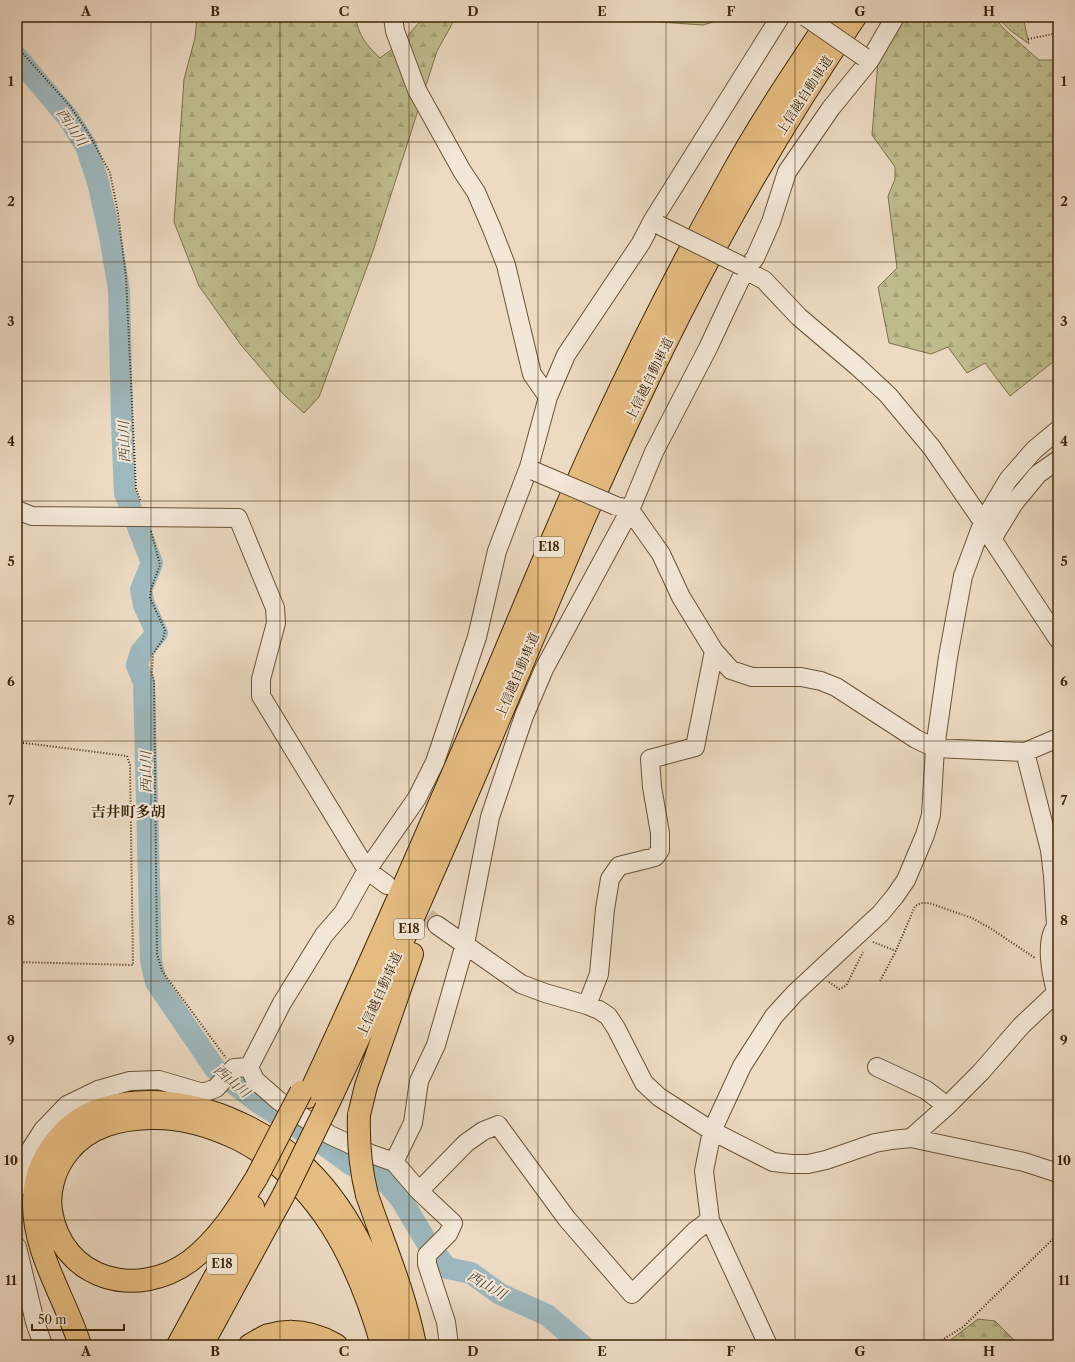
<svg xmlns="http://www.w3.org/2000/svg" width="1075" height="1362" font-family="'Libre Caslon Text','Noto Serif JP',serif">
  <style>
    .forest { fill: url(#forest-firs); stroke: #7e724a }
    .park { fill: url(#park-dots); stroke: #7e724a }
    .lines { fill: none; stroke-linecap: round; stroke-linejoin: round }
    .river { stroke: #9db8be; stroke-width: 22 }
    .minor-tunnel { stroke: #c9b69c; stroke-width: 18; stroke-dasharray: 18 9; stroke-linecap: butt }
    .minor-casing { stroke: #695335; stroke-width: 20 }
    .highway-casing { stroke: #3d2606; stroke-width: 24 }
    .path { stroke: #3d2606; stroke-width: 2; stroke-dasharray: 1 2; stroke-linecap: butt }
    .minor { stroke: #f3e7d7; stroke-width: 18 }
    .highway { stroke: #e6bd81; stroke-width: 22 }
    .minor-bridge-casing { stroke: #695335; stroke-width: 20; stroke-linecap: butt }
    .highway-bridge-casing { stroke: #3d2606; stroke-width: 24; stroke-linecap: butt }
    .minor-bridge { stroke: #f3e7d7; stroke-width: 18 }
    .highway-bridge { stroke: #e6bd81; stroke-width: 22 }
    .grid { fill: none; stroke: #3d2606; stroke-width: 1; stroke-opacity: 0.55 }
    .labels { text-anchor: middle; stroke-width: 4; stroke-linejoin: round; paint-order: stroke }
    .shield { fill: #f3e7d7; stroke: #746045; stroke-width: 1 }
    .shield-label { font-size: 12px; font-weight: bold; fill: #3d2606 }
    .street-label { font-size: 13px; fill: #3d2606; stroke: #f3e7d7 }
    .water-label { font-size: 14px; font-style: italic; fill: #554a34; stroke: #f3e7d7 }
    .quarter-label { font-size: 15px; font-weight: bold; fill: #3d2606; stroke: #f3e7d7 }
    .neatline { fill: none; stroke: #3d2606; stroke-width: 1.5 }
    .grid-label { font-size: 13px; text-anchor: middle; font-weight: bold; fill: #3d2606 }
  </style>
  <defs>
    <pattern id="forest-firs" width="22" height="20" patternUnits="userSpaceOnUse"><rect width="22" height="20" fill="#bfbd8e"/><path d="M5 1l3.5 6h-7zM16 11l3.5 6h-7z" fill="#a5a279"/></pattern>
    <pattern id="park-dots" width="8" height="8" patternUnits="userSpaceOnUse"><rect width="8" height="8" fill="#bfbd8e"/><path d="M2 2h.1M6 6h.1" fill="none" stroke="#a5a279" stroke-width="1.8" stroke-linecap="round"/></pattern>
  </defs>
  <rect width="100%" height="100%" fill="#ecdac2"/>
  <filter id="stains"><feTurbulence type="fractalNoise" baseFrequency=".005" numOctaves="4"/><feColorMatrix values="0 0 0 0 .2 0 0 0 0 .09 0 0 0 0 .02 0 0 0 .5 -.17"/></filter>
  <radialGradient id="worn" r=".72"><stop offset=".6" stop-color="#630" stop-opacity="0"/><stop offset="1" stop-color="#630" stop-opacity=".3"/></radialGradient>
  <path class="forest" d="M197,17H356C357,34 368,47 380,58L402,42L424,17H456L437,51L373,251L319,397L304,413L284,395L241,345L199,286L174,222L184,79L195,38Z
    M647,17H731L703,25L659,22Z
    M900,17H994L1005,30L1039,60H1058V358L1010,396L985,363L967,373L948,347L931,354L889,343L878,287L897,268L888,196L895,179V167L872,135L879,47Z
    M978,1319L995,1321L1013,1339L1014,1345H944Z"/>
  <path class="park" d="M997,17H1023L1029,44L1010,30Z"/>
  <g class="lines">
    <path class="river" d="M17,57L69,119L86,146L98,182L110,236L119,290L122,422L125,493L152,563L141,590L144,605L157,633L141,652L137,665L144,683L151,961L156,982L216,1070L259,1103L323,1144L352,1165L382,1177L401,1199L429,1246L447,1268L471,1273L500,1294L547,1315L582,1345"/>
    <path class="minor-tunnel" d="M406,900L437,925"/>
    <g class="minor-casing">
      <path id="minor" d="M393,17L395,31L417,90L462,171L476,192L492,229L506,265L532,374L548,397
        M742,266L745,270L764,280L799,317L858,367L888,395L932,448L983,522L992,539L1058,639
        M621,507L630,510L661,554L681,597L714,651L731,670L752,677H801L821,681L836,687L916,739L935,748L1025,752L1058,738
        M17,510L32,516L238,518L275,608L276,623L261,679V696L367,870L387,885
        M992,539L1014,503L1038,474L1058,460
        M1025,752L1050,850L1053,876L1056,925
        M1058,924C1043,939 1052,979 1058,998
        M437,925L521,984L545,993L587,1005L599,1010L608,1016L616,1028L644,1083L659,1097L712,1131L773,1162L791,1164H808L826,1160L875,1143L892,1140L911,1138L1024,1162L1058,1173
        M587,1005L599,974L605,909L610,879L619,866L655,857L660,850V833L652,787L650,759L695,747L714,651
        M249,1067L255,1080L279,1101L330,1135L371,1154L394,1162
        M877,1067L926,1090L947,1106
        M911,1138L947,1106L981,1072L1021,1026L1056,993
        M17,1188L25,1158L43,1130L67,1105L98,1090L130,1081L159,1080L203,1093L216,1088L234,1068L249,1067L282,1003L324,935L343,913L367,870L417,798L435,762L477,637L497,551L529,467L548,397L566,355L641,243L653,220L780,17
        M419,1191L466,1143L483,1131L498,1125L567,1219L632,1294L695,1231L710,1220
        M17,1247L35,1322L43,1345
        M449,1345L446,1322L427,1264V1255L448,1234L453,1223L419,1191L394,1162L413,1123L419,1081L436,1045L465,944L490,817L524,716L544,669L630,510L654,452L708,348L730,301L745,270L755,258L771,222L787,172L831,108L870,60L895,17
        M768,1345L710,1220L704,1171L712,1131L742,1066L774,1016L795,993L881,913L895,896L906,880L925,835L931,815L935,748L948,657L963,576L983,522L1008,480L1034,450L1058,430"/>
    </g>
    <g class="highway-casing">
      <path id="highway" d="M308,1097C372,961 432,822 492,683C527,600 561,516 599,434C639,348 682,263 728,181C759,124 795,71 831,17
        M326,1108C383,988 436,867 488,745C540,622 591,497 649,377C709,252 777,131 855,17
        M359,1115L366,1086L412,954
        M257,1177C238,1208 219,1239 190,1261C137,1300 62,1280 51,1211C48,1190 55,1168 68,1152C88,1126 119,1119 150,1118C180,1117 211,1126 238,1139C319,1180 358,1261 382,1345
        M367,1195C384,1245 405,1293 415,1345
        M80,1345C65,1297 32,1251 34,1199C35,1173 45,1152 63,1133C102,1092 179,1097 228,1118C257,1130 285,1147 307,1169C355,1216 381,1282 398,1345
        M178,1345L253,1207
        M202,1345L284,1194
        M250,1345C256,1342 263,1337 269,1335C293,1328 315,1333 336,1345"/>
    </g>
    <path class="path" d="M1028,39L1058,33
      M17,47L70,106L89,134L110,173L118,213L126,277L136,489L141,502
      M151,531L160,565L151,589L150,598L165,630L163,639L153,654L152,672L154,682L157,954L162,971L226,1058
      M17,742L127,756L130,765L133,965L17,962
      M873,942L896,951
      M880,981L896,951L915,906L921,903H929L972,918L990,928L1035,958
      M829,982L839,989L844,987L847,984L863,952
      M934,1345L963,1327L1058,1234"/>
    <use href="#minor" class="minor"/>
    <use href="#highway" class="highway"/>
    <g class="minor-bridge-casing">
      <path id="minor-bridge" d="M806,17L864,57
        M659,225L742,266
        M534,471L616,506"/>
    </g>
    <g class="highway-bridge-casing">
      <path id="highway-bridge" d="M359,1115C358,1144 360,1167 367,1195
        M257,1177L301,1092
        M284,1194L326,1108"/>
    </g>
    <use href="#minor-bridge" class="minor-bridge"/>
    <use href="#highway-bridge" class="highway-bridge"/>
  </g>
  <path class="grid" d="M151,17V1345M280,17V1345M409,17V1345M538,17V1345M666,17V1345M795,17V1345M924,17V1345M17,142H1058M17,262H1058M17,381H1058M17,501H1058M17,621H1058M17,741H1058M17,861H1058M17,981H1058M17,1100H1058M17,1220H1058"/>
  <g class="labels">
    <g class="shield">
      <rect x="534" y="537" width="30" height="20" rx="3"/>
      <rect x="394" y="919" width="30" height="20" rx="3"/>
      <rect x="207" y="1254" width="30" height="20" rx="3"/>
    </g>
    <g class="shield-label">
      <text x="549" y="551">E18</text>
      <text x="409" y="933">E18</text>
      <text x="222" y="1268">E18</text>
    </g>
    <g class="street-label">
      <text transform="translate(804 95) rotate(-57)" y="5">上信越自動車道</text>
      <text transform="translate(649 379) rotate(-64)" y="5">上信越自動車道</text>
      <text transform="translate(517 675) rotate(-67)" y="5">上信越自動車道</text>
      <text transform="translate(379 994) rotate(-66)" y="5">上信越自動車道</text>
    </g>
    <g class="water-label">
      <text transform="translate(72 127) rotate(56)" y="5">西山川</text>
      <text transform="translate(124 442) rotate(-92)" y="5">西山川</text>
      <text transform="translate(146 772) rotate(-91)" y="5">西山川</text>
      <text transform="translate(232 1081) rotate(41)" y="5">西山川</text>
      <text transform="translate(487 1285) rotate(30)" y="5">西山川</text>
    </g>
    <g class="quarter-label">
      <text x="128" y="817">吉井町多胡</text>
    </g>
  </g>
  <rect width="1075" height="1362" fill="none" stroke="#ecdac2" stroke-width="44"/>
  <path d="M32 1324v6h92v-6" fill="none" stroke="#3d2606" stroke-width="2"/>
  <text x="38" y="1324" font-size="12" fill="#3d2606" stroke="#f3e7d7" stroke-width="3" paint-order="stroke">50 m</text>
  <rect x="22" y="22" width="1031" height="1318" class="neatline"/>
  <g class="grid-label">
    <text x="86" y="16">A</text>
    <text x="215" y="16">B</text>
    <text x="344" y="16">C</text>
    <text x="473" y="16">D</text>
    <text x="602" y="16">E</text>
    <text x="731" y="16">F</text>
    <text x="860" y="16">G</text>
    <text x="989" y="16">H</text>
    <text x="11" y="86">1</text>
    <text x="1064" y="86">1</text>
    <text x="11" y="206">2</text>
    <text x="1064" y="206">2</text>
    <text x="11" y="326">3</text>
    <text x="1064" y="326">3</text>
    <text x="11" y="446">4</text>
    <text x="1064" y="446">4</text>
    <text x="11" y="566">5</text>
    <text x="1064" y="566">5</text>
    <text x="11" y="686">6</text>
    <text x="1064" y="686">6</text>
    <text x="11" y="805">7</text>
    <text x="1064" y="805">7</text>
    <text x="11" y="925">8</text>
    <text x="1064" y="925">8</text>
    <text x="11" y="1045">9</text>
    <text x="1064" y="1045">9</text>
    <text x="11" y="1165">10</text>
    <text x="1064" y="1165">10</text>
    <text x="11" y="1285">11</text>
    <text x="1064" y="1285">11</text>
    <text x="86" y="1356">A</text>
    <text x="215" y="1356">B</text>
    <text x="344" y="1356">C</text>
    <text x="473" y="1356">D</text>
    <text x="602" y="1356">E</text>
    <text x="731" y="1356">F</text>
    <text x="860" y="1356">G</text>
    <text x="989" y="1356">H</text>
  </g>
  <rect width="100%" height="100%" filter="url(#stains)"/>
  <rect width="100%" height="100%" fill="url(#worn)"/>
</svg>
